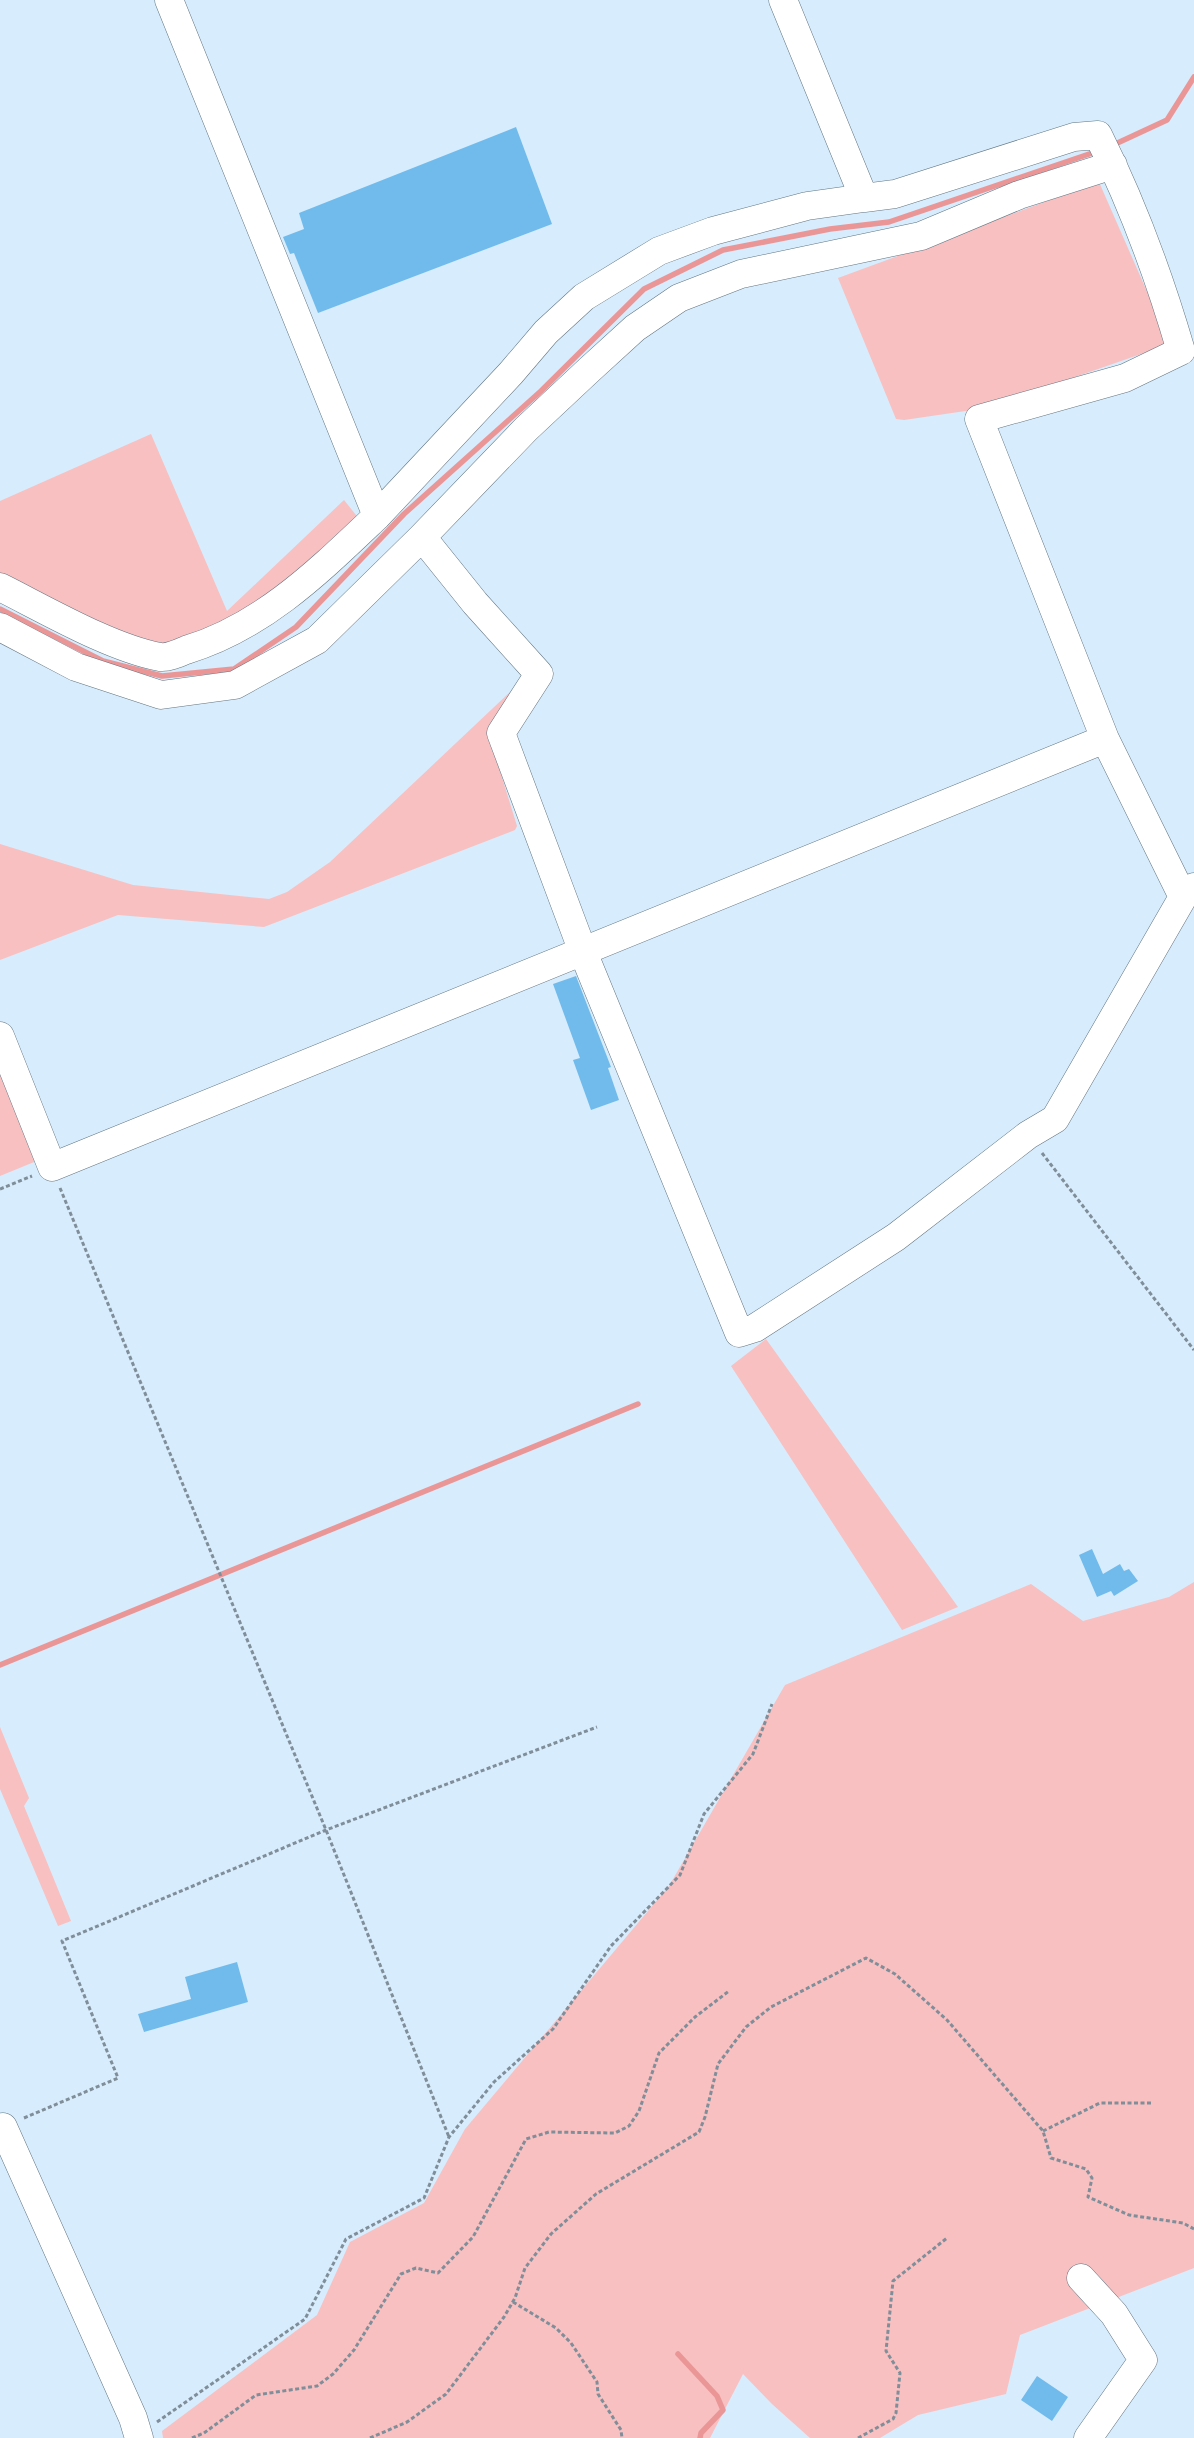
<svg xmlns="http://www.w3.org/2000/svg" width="1194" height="2438" font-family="'DM Sans',sans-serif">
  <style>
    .green { fill: #f8c0c0 }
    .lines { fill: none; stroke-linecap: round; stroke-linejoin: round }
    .stream { stroke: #ea9697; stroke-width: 5.5 }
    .building { fill: #71bbec }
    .minor-casing { stroke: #627582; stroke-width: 29 }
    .path { stroke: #808e9a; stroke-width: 3; stroke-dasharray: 4 2.5; stroke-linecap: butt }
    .minor { stroke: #fff; stroke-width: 28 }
  </style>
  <rect width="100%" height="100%" fill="#d7ecfc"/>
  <path class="green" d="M1099,182L1170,344L986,408L904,420L896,419L838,278Z
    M151,434L227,611L344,500L360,520L266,602L168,650L127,639L0,580V501Z
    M527,676L488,732L517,826L515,830L264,927L118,915L0,960V844L133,885L269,899L287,892L330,862Z
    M0,1073L39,1160L0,1176Z
    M766,1339L958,1607L902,1630L731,1366Z
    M1194,1582V2268L1020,2335L1006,2394L918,2415L880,2438H810L772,2404L743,2374L710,2438H163L162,2431L317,2315L350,2242L424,2203L465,2129L669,1886L785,1685L1031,1584L1083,1621L1169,1597Z
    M0,1727L29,1798L24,1806L71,1921L58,1926L0,1789Z"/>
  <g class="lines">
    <path class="stream" d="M1111,146L1167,120L1194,77
      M0,609L103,661L162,676L234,669L296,627L404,514L541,391L644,289L723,250L830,229L889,222L1098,151
      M0,1665L638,1404
      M678,2354L717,2396L723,2410L701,2433L700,2438"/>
  </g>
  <path class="building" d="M516,127L552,224L318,313L294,253L290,254L283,237L304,229L299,213Z
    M576,976L611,1067L608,1068L619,1100L591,1110L573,1060L580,1058L553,984Z
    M1092,1549L1103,1574L1120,1564L1124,1571L1129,1569L1138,1581L1114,1596L1111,1591L1097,1597L1079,1555Z
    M237,1962L248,2002L144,2032L138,2014L191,1999L185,1977Z
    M1037,2376L1068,2397L1052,2421L1021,2400Z"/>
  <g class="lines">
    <g class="minor-casing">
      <path id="minor" d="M783,0L864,198L895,194L1074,137L1098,135C1131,201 1160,279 1181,351L1125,378L979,419L1105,739L1183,897
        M377,516L511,373L546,332L584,297L659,251L713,231L807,206L864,198
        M422,537L526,429L589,370L635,328L679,298L741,274L921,236L1019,195L1113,165
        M0,587C46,610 111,648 160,657C168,658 179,653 186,650C263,627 320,570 377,516L169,0
        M0,627L76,667L161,695L235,685L317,640L422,537L475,603L539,674L501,733L583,952L739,1333L755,1328L896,1237L1028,1135L1055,1119L1183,897L1194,887
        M0,1036L52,1167L1105,739
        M3,2127L133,2418L139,2438
        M1081,2278L1114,2314L1143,2360L1088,2438"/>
    </g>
    <path class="path" d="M1042,1153L1194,1350
      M60,1188L326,1830L449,2137
      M0,1189L32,1176
      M24,2118L118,2078L62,1941L326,1830L597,1727
      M1043,2131L1100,2103H1151
      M513,2302L556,2328L571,2343L597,2382L598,2394L621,2430L622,2438
      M157,2422L305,2319L346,2239L424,2198L449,2137L494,2082L553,2029L611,1946L680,1875L704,1814L753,1754L772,1704
      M192,2438L204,2433L256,2395L317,2386L333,2374L354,2350L401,2274L416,2268L438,2273L473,2237L526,2139L549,2132L615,2133L629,2126L639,2111L659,2053L695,2017L729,1991
      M370,2438L407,2422L446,2394L504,2317L515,2298L525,2268L551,2234L596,2194L699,2132L705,2117L718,2064L746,2027L771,2007L866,1958L895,1974L947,2020L1043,2131L1051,2158L1086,2169L1092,2178L1088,2197L1129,2215L1183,2223L1194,2229
      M858,2438L893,2419L896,2413L900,2373L886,2351L893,2281L947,2238"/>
    <use href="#minor" class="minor"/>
  </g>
</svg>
